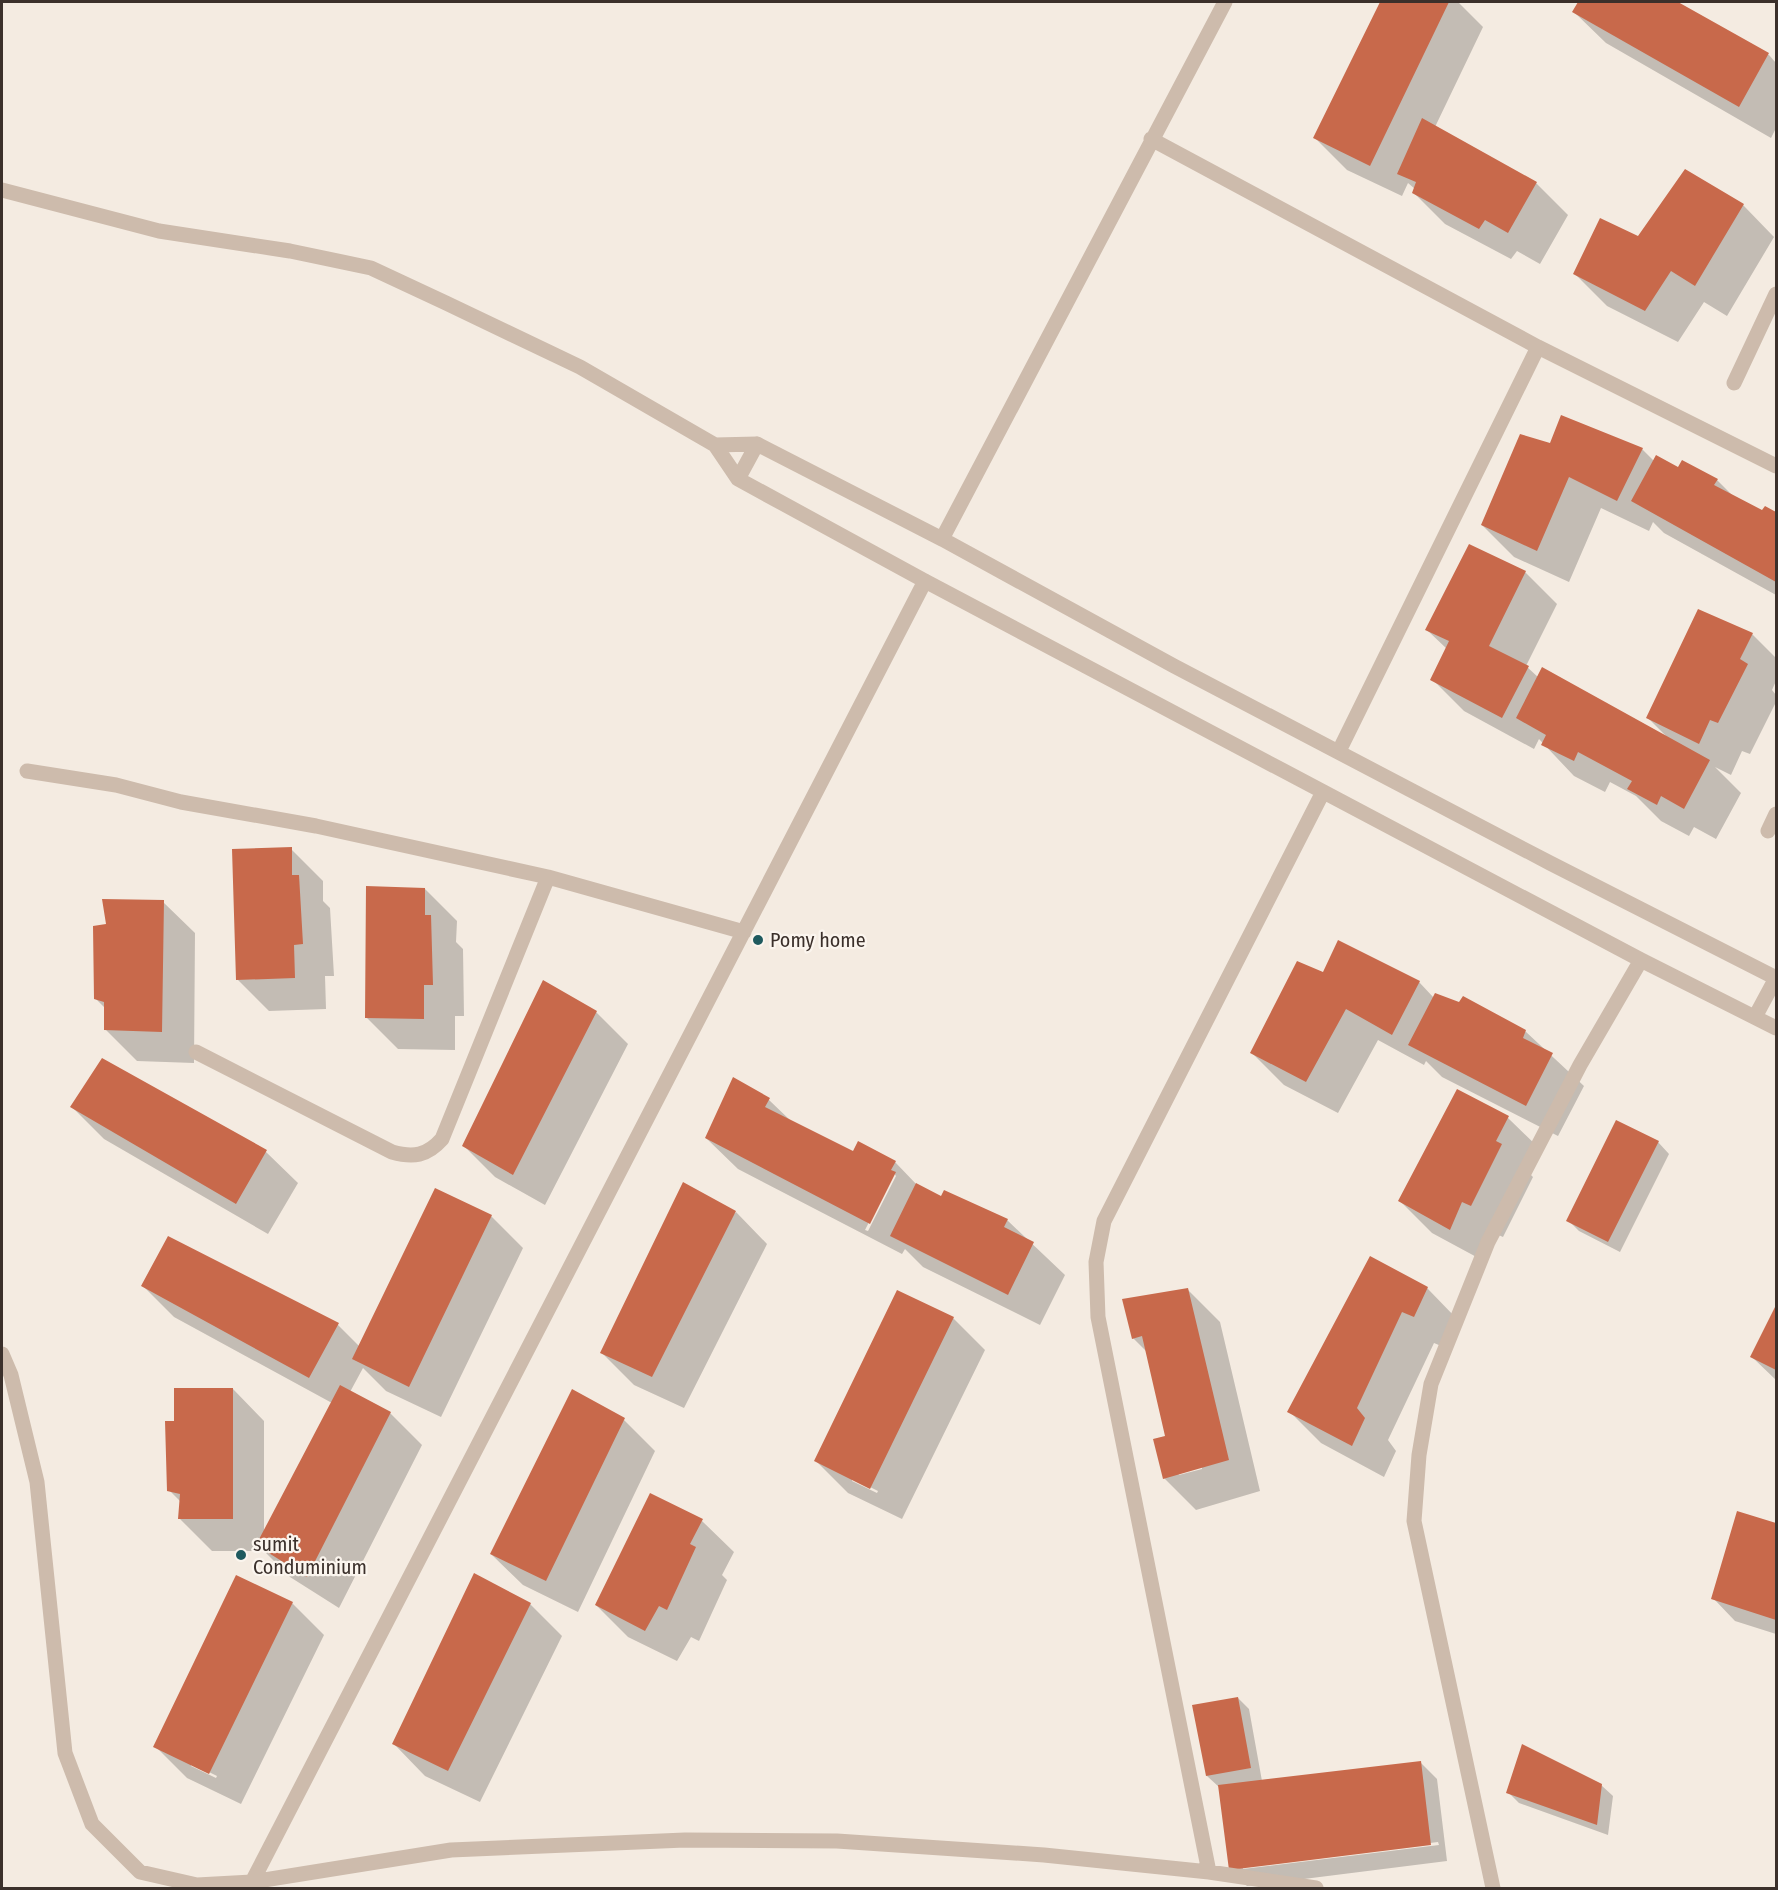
<svg xmlns="http://www.w3.org/2000/svg" width="1778" height="1890" font-family="'Fira Sans Condensed',sans-serif">
  <style>
    .shadow { fill: #0003; fill-rule: evenodd }
    .building { fill: #c8694b }
    .lines { fill: none; stroke-linecap: round; stroke-linejoin: round }
    .street { stroke: #cdbbac; stroke-width: 15 }
    .poi-dot { fill: #1f5a5e; stroke: #fbf5ee; stroke-width: 2 }
    .labels { text-anchor: middle; stroke-width: 4.5; stroke-linejoin: round; paint-order: stroke }
    .poi-label { font-size: 20px; fill: #3b302b; stroke: #fbf5ee; text-anchor: start }
  </style>
  <rect width="100%" height="100%" fill="#f4ebe1"/>
  <path class="shadow" d="M1381,2H1458L1483,27L1435,127L1536,183L1568,215L1540,264L1517,251L1511,259L1445,224L1413,192L1415,189L1408,183L1402,196L1347,170L1315,138Z
    M1580,2H1675L1769,55L1776,63V128L1771,138L1606,43L1574,12Z
    M1743,205L1774,237L1727,316L1704,302L1678,342L1607,306L1575,274L1639,238Z
    M1551,445L1642,449L1654,461L1717,480L1735,498L1763,512L1766,508L1776,514V595L1664,533L1653,522L1649,531L1601,508L1569,582L1514,557L1482,525Z
    M1525,572L1557,604L1526,666L1539,678L1666,736L1648,718L1752,634L1776,658V681L1772,690L1776,695V702L1750,754L1742,751L1731,775L1715,767L1741,793L1716,839L1694,827L1689,836L1661,821L1636,796L1610,782L1605,792L1574,776L1539,739L1534,749L1464,711L1432,679L1447,649L1427,630Z
    M291,849L323,881V901L330,908L334,976H325L326,1009L269,1011L237,979Z
    M425,889L457,921L456,942L463,949L464,1016H455V1050L398,1049L366,1017Z
    M163,902L195,933L194,1063L137,1061L105,1029L106,1009L95,998L108,925Z
    M1324,974L1419,982L1434,998L1525,1031L1584,1086L1558,1136L1442,1077L1426,1061L1424,1065L1378,1040L1338,1113L1284,1085L1252,1053Z
    M596,1012L628,1044L545,1205L495,1177L464,1146Z
    M103,1060L266,1152L298,1183L268,1234L104,1139L72,1107Z
    M734,1080L769,1100L792,1122L854,1153L895,1162L918,1186L942,1198L1007,1220L1065,1275L1040,1325L923,1267L905,1249L902,1254L738,1169L706,1138ZM894,1173L896,1176L868,1231L865,1230Z
    M1458,1091L1508,1118L1540,1149L1528,1172L1533,1177L1503,1237L1494,1233L1482,1260L1432,1233L1400,1201Z
    M1658,1142L1669,1154L1620,1252L1579,1231L1568,1220Z
    M736,1212L767,1244L684,1408L634,1385L602,1353Z
    M491,1216L523,1248L441,1417L386,1391L363,1368L350,1392L390,1413L422,1445L339,1608L290,1577L264,1551H212L180,1519L181,1502L169,1490L175,1422L233,1389L264,1421V1534L332,1403L174,1317L142,1285L168,1238L338,1325L360,1347Z
    M1427,1288L1458,1320L1446,1348L1434,1343L1388,1440L1396,1451L1384,1477L1321,1443L1289,1411Z
    M1188,1290L1220,1322L1260,1491L1196,1510L1164,1478L1167,1437L1147,1352L1133,1338ZM1202,1467V1469L1179,1475L1178,1473Z
    M1776,1308V1380L1752,1357Z
    M953,1318L985,1350L902,1519L848,1493L816,1461ZM852,1478L878,1491L877,1493L852,1481Z
    M624,1420L655,1451L578,1612L523,1585L491,1554Z
    M1738,1512L1776,1524V1634L1735,1621L1713,1598Z
    M702,1521L734,1552L722,1575L727,1580L699,1641L691,1637L677,1661L628,1637L596,1605Z
    M292,1603L324,1635L241,1804L187,1778L155,1746ZM191,1763L217,1776L216,1778L191,1766Z
    M530,1604L562,1636L480,1802L425,1776L394,1744Z
    M1238,1698L1249,1709L1262,1781L1420,1762L1437,1779L1447,1861L1247,1886L1231,1869L1219,1787L1207,1776ZM1438,1842L1439,1845L1243,1869V1866Z
    M1601,1785L1613,1796L1608,1835L1519,1803L1508,1792Z"/>
  <path class="building" d="M1380,2H1449L1370,166L1313,138Z
    M1578,2H1678L1769,53L1739,107L1572,12Z
    M1422,118L1537,182L1508,233L1485,220L1479,229L1412,193L1416,182L1397,174Z
    M1685,169L1744,204L1695,286L1671,271L1645,311L1573,274L1600,218L1638,236Z
    M1561,415L1643,448L1617,501L1569,477L1537,551L1481,525L1520,434L1550,443Z
    M1656,455L1678,467L1682,460L1718,479L1714,485L1762,510L1765,506L1776,512V582L1631,501Z
    M1469,544L1526,571L1489,646L1529,666L1502,718L1430,680L1449,641L1425,630Z
    M1698,609L1753,633L1740,659L1748,664L1718,723L1710,720L1699,744L1646,718Z
    M1542,667L1710,760L1684,809L1661,796L1657,805L1627,789L1632,781L1578,752L1574,761L1541,745L1546,735L1516,718Z
    M292,847V875H299L303,944L294,945L295,978L236,980L232,849Z
    M366,886L425,888V915H431L433,985H424V1019L365,1018Z
    M102,899L164,900L162,1032L104,1030V1002L94,999L93,926L106,924Z
    M1338,940L1420,981L1392,1035L1346,1009L1306,1082L1250,1053L1297,961L1323,972Z
    M543,980L597,1011L513,1175L462,1146Z
    M1435,993L1459,1002L1463,996L1526,1030L1523,1038L1553,1053L1526,1106L1408,1045Z
    M102,1058L267,1150L236,1204L70,1107Z
    M733,1077L770,1098L765,1107L853,1151L858,1141L896,1161L891,1170L896,1172L870,1224L705,1138Z
    M1457,1089L1509,1116L1496,1141L1502,1144L1471,1206L1462,1202L1450,1230L1398,1201Z
    M1616,1120L1659,1141L1608,1242L1566,1221Z
    M683,1182L736,1211L652,1377L600,1353Z
    M916,1183L941,1196L944,1190L1008,1219L1004,1227L1034,1242L1008,1295L890,1236Z
    M435,1188L492,1215L409,1387L352,1359Z
    M168,1236L339,1323L309,1378L141,1286Z
    M1370,1256L1428,1287L1414,1317L1402,1312L1357,1408L1365,1418L1352,1446L1287,1412Z
    M1188,1288L1229,1460L1163,1479L1153,1439L1165,1436L1142,1336L1132,1339L1122,1299Z
    M897,1290L954,1317L870,1489L814,1461Z
    M1776,1305V1370L1750,1357Z
    M340,1385L391,1412L307,1577L256,1545Z
    M174,1388H233V1519H178L180,1494L167,1491L165,1421H174Z
    M572,1389L625,1418L546,1581L490,1554Z
    M650,1493L703,1519L690,1544L696,1547L667,1610L659,1606L645,1631L595,1605Z
    M1737,1511L1776,1523V1620L1711,1599Z
    M474,1573L531,1603L448,1771L392,1744Z
    M236,1575L293,1602L209,1774L153,1747Z
    M1238,1697L1251,1768L1206,1776L1192,1705Z
    M1522,1744L1602,1784L1597,1825L1506,1793Z
    M1421,1761L1431,1845L1229,1870L1218,1785Z"/>
  <g class="lines">
    <path class="street" d="M1151,139L1538,347L1776,466
      M2,190L159,231L290,251L371,268L446,303L580,367L715,445L738,479L925,581L1641,960L1776,1028
      M1734,383L1776,294
      M715,445L757,444L942,539L1174,666L1550,863L1776,978
      M738,479L757,444
      M942,539L1225,2
      M1339,751L1538,347
      M27,771L116,785L181,802L316,826L548,877L744,932
      M1768,831L1776,814
      M1755,1017L1776,978
      M196,1052L392,1152C413,1158 427,1156 442,1139L548,877
      M2,1354L11,1375L37,1482L65,1753L92,1824L140,1872L197,1885L252,1882L451,1850L685,1840L837,1841L1044,1855L1209,1872L1316,1888
      M1209,1872L1098,1317L1096,1262L1104,1221L1323,792
      M252,1882L925,581
      M1493,1888L1414,1521L1419,1455L1431,1384L1488,1242L1580,1065L1641,960"/>
  </g>
  <g class="poi-dot">
    <circle cx="758" cy="940" r="6"/>
    <circle cx="241" cy="1555" r="6"/>
  </g>
  <g class="labels">
    <g class="poi-label">
      <text x="770" y="947">Pomy home</text>
      <text x="253" y="1551">sumit<tspan x="253" dy="23">Conduminium</tspan></text>
    </g>
  </g>
  <rect width="1778" height="1890" fill="none" stroke="#3b302b" stroke-width="6"/>
</svg>
